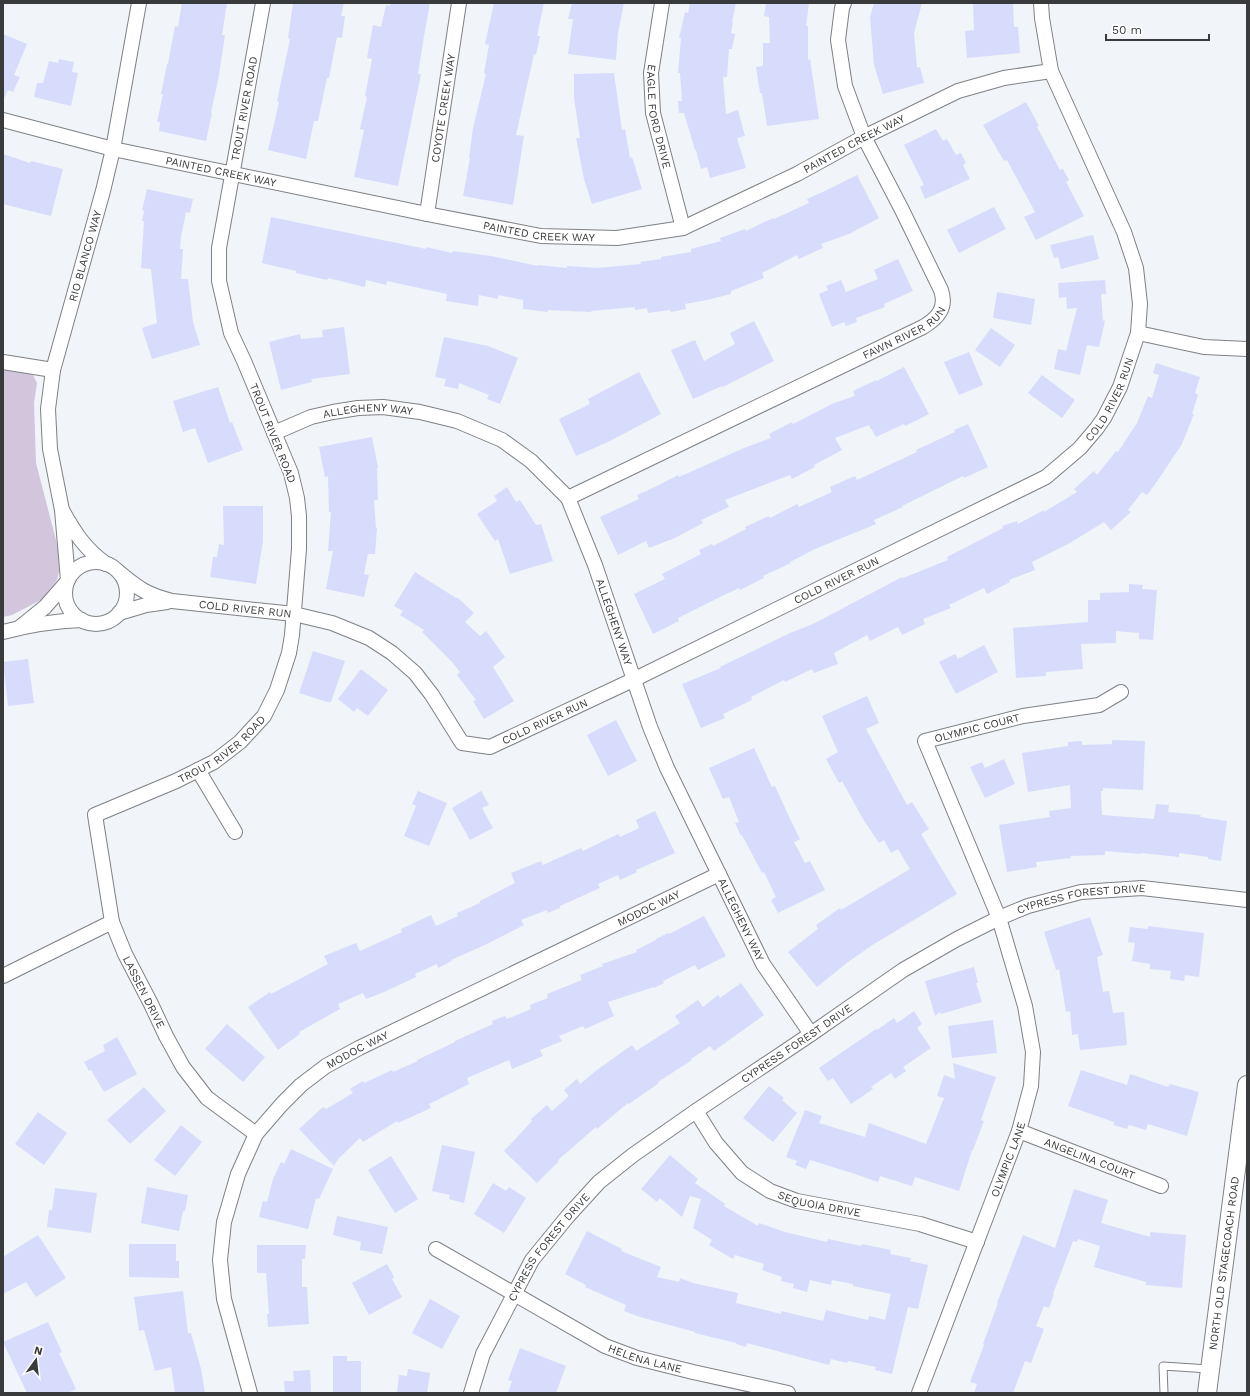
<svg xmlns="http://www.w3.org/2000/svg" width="1250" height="1396" font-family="'Work Sans',sans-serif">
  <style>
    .green { fill: #d2c6dc }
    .building { fill: #d7dcfd }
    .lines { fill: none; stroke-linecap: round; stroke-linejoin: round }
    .service-casing { stroke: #7e8185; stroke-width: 9 }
    .minor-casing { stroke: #7e8185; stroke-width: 16 }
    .tertiary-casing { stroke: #7e8185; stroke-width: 20 }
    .service { stroke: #fff; stroke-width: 7 }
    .minor { stroke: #fff; stroke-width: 14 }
    .tertiary { stroke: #fff; stroke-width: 18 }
    .labels { text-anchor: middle; stroke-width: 3.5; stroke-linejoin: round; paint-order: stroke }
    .street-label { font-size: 11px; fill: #393a3c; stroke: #fff }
  </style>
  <rect width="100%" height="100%" fill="#f1f4f8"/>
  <path class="green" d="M3,369L33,375L37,383L34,403L36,463L56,540L61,564L57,580L43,599L12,615L3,617Z"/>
  <path class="building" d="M182,3H227L222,35H225L219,75L211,113H212L206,141L159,131L160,122H157L163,94H161L167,64H168L175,26L178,27Z
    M293,3H344L341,16H345L342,38L337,37L329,78H327L318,121H314L306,159L268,150L279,102L277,101L290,39L288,38Z
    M390,3H430L424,36L418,74H421L398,186L354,177L364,130L360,129L367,97L365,96L372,59L367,58L373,25L381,27L386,5L390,6Z
    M494,3H544L537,36H540L536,55L534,54L516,135L524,136L513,205L463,196L470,158H469L473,128L486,74L484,73L489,45L485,44Z
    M572,3H624L618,33L616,60L568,54L573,19H568Z
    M690,3H736L732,22H733L731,33L735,34L732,49H729L727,77H723L726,114L738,110L745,136L737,138L746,168L710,178L707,167L701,169L696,150H695L684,113H679L678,101H682L680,73H678L681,38H679L685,12L688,13Z
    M766,3H809L806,26H808V60L810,59L819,119L767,126L762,93H760L756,67L763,66V43H770L769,17L764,16Z
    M874,3H922L914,33L917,68L920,67L924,83L883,94L874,65L870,17Z
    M973,3H1013L1014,27H1018L1020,53L967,58L965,31L974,30Z
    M3,34L27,44L14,75L20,77L13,92L8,90L3,101Z
    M59,59L74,62L72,72L78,73L71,106L34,97L37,83H43L49,61L58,63Z
    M614,73L622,130L625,129L630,158L632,157L642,189L592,204L584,179L576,138H580L574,98V74Z
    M1026,102L1039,126L1037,127L1060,170L1063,169L1069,180L1066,182L1084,216L1036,240L1024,217L1035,212L1007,160L1004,161L983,125Z
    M936,129L943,141L947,139L956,155L961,153L966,163L963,165L970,179L925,199L920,187L924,185L904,145Z
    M3,154L30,163L31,161L63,169L51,216L3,204Z
    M857,175L879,218L849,234L821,244L823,248L799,259L797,255L762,273L764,278L731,291V294L707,300L685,304L686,309L671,312L670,310L648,313L647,308L635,310V307L591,311V312L548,310V312L523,309V300L498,295V299L479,295L478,306L446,301L447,294L387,281L386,285L366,280L365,287L328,278L327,280L296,273V271L262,263L271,217L426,249V247L452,253L453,251L491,256L538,266V265L567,268V266L597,268L641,264L640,262L661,259V257L691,252V249L721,241L720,238L745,229L746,231L773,218L774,219L809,203L807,199L827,190Z
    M147,189L193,199L190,213L186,212L181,237L180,249H183L181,279H188L193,322L200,345L152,359L142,328L157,323L151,269L141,268L144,221H142L144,211L142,210Z
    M994,207L1006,229L959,253L947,230Z
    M1093,235L1099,259L1061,269L1058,257L1054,258L1050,245Z
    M898,259L913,291L884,304L885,307L856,318L857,322L846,326L844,322L832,327L819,294L828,290L826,286L841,280L846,292L878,279L874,270Z
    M1105,280L1106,294H1101L1103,320L1105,321L1099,347L1087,345L1080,375L1054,369L1058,349L1066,351L1077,308L1067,309L1066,297L1059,298L1058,283Z
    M997,292L1035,299L1031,325L993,318Z
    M754,321L774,361L723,387L722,386L693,399L671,350L695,340L704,361L735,344L730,333Z
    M344,327L350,374L311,379L312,382L281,390L269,342L300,334L301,339L323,337L322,330Z
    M991,328L1015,345L1000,367L975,350Z
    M444,337L488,346L518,358L500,404L487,399L489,395L459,383L458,389L444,386L446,379L435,377Z
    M969,352L983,385L959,395L944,362Z
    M1156,363L1200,377L1195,393L1198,395L1192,414H1194L1182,444L1156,483L1147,495L1142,492L1128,510L1131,512L1111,530L1104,522L1070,543L1032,562L1035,570L1009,580L1010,582L987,594L984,588L949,605L951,608L923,619L925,624L902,635L898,627L870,641L867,635L834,653L838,664L814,673L812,669L785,682L784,680L751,697L752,700L723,714L725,718L701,728L682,684L721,668L720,667L790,633L813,624L902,577L903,578L948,560L947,557L1003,528L1002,526L1017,521L1018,524L1044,510V512L1077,492L1074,489L1094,471L1097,475L1116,451L1118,452L1137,423L1148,396L1152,398L1159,375L1153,373Z
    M904,367L929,414L905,426L904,424L876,437L869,425L835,438L842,450L814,465L815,467L792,479L790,475L725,500L729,507L701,520L703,523L675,538L649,548L646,541L618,555L600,517L639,499L637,495L655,487L678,475L679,477L744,448L771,438L769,434L792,422L793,424L834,403L855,396L853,391L876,380L877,381Z
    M639,372L661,414L610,441L576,456L559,419L590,404L588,399Z
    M1042,375L1075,400L1062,418L1028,393Z
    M218,387L230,423L232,422L243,450L208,463L195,428L183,432L173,401Z
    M968,424L988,467L964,478L963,476L902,506L903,507L874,520L876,524L815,549L790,562L791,563L763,576L764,578L740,590L739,588L722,596L678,618L679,621L653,634L634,594L665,579L662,574L701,554L699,550L712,544L713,546L746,529L745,527L769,516L770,518L797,504L799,507L832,492L830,487L855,476L857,480L889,465L917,452L916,450L955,432L954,430Z
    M372,437L378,467L377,468L378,500H374L376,528H377L375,554H368L364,574L369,575L364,597L326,589L333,551H328L331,512H329L328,476L325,477L319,447Z
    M507,487L516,502L520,500L536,525L541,524L553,561L510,574L498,539L495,541L477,514L497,501L494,496Z
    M223,506H263V541L256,584L210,577L213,557H217L219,544L224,545Z
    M415,572L456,598L457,597L474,613L465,622L480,636L486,631L505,657L493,667L514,701L484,719L473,701L476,700L457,675L460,672L452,662L422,632L424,630L400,615L403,611L394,606Z
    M1129,584L1143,585L1142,589L1157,590L1153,640L1139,639V633L1116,631V643L1081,644L1083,669L1046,672V676L1016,678L1013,628L1088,622V600H1100V593L1129,592Z
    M984,645L998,672L956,694L939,662L955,654L958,659Z
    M313,651L345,661L331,702H327L299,693Z
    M28,659L34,703L8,706L3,662Z
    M361,669L388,690L368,716L357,708L354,712L338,699Z
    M867,696L879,723L866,729L907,805L912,802L929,829L921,834L957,894L874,944L848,962L817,987L788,952L818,929L816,925L840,908L841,910L910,869L898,849L891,853L884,840L879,843L863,819L842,781L839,783L826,759L838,752L822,716Z
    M616,720L637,761L608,776L587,735Z
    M1112,740L1145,741L1143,790L1103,788V791H1101L1102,815L1154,819L1156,804L1169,805L1168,812L1201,815L1200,817L1227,821L1221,861L1208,859V857L1179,853V857L1141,853V854L1105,851V855L1070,856L1071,858L1036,862L1037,867L1007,872L999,825L1050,817L1049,811L1071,808L1070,785L1028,792L1022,753L1068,746V742L1082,741V745L1112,744Z
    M754,748L772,787L775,786L790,819L800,839L794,842L805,863L810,861L825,890L778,913L771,900L776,897L764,872L762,873L742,835L741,836L735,823L739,822L729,797L723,799L709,768Z
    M1004,759L1015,784L985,798L970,767L982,762L985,768Z
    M418,791L447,803L429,846L404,836L416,806L412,804Z
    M481,791L489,805L482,808L493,828L470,840L452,808Z
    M655,811L675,853L636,870L637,872L620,880L618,875L598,884L600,888L560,906V908L548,913L547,910L521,920L524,925L487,944L451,960L452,961L438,968L437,964L415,974L416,977L384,992L366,999L363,993L338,1004L340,1009L299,1032L300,1034L278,1050L248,1007L270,992L271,994L328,964L324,956L356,943L360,951L402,932L401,929L431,915L436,926L458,916L457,913L480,903V901L515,883L511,873L541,861L543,865L581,848L583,851L618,834L620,837L639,828L636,820Z
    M704,916L726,956L698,970L695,965L663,981L664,983L654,988V987L608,1002L614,1016L585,1029L583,1026L559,1036L562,1041L540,1050L543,1056L512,1069L509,1060L467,1078L469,1084L429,1104L431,1108L398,1123L397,1121L363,1142L360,1138L338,1159L334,1166L299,1129L323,1107L326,1109L353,1093L350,1089L363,1081L364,1083L392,1070L393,1072L418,1061L417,1060L455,1042V1041L493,1024L492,1021L505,1016L507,1019L531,1009L530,1005L548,998L547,994L582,980L580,975L603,966L602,964L637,952L636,950L656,940V939L668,933L669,934Z
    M1090,917L1103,955L1097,957L1103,992L1109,991L1113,1013L1124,1012L1127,1045L1080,1050L1078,1034L1072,1035L1070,1011L1066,1012L1059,969L1056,970L1044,932Z
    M1148,926L1204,933L1199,977L1185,975L1184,981L1170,979L1171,971L1150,969V964L1132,961L1135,943L1128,942L1130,927L1148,929Z
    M974,967L978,983H976L982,1002L941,1014L940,1012L935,1016L925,981Z
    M741,983L764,1015L714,1051L710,1046L691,1059L692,1060L658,1082L659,1083L629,1104L628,1103L597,1129L596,1127L558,1160L559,1161L537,1183L504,1151L532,1121L531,1119L547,1105L552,1111L569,1096L564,1090L577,1079L580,1084L597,1070L632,1045L636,1051L680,1023L675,1016L698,1000L703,1007L718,995L720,998Z
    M914,1011L922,1024L917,1028L931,1048L903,1067L906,1071L895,1079L891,1073L871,1087L873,1089L851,1104L833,1078L828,1081L819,1068L876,1029L877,1030L894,1018L897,1023Z
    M993,1020L997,1053L952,1058L948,1026Z
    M227,1024L265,1057L243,1082L205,1049Z
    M117,1037L137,1074L104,1092L91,1070L89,1071L84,1062L105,1051L103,1045Z
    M953,1063L996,1077L981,1120L984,1121L973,1150H972L959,1191L915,1177L912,1186L880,1176L878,1182L852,1173L810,1160L806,1169L795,1165L797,1161L786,1157L805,1110L822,1116L819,1123L865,1137L869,1123L926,1144L944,1098L937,1096L944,1075L955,1079Z
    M1081,1070L1127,1085L1130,1074L1168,1087L1170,1084L1199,1092L1187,1136L1148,1124L1146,1130L1129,1125L1127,1129L1114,1125V1122L1068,1106Z
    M769,1086L784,1098L782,1100L797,1113L773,1142L743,1118Z
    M144,1087L166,1111L130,1144L107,1120Z
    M38,1112L67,1133L44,1165L15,1144Z
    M181,1125L202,1142L175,1176L154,1160Z
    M442,1145L475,1152L464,1203L449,1199L450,1195L432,1191Z
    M291,1149L333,1169L319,1199L316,1198L308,1229L259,1217L263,1201L267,1202L273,1179L281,1162L284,1164Z
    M670,1155L698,1179L695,1183L725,1204L724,1206L758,1226L759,1223L785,1232L827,1242L828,1239L861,1246L862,1244L891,1250L890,1254L911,1258L910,1261L928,1265L918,1309L908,1307L892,1374L875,1370L876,1367L848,1361L847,1363L831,1359L829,1365L747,1343L746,1347L736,1344V1343L695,1333V1332L640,1317L624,1311L626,1305L585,1287L586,1285L565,1274L587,1231L622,1249L621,1251L661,1267L657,1277L679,1282L680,1278L693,1283L738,1293L736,1303L781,1314V1311L823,1321L826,1310L868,1320L869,1316L885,1320L891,1294L853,1286V1284L832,1280L831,1285L810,1280L807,1292L793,1288L794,1284L781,1281L782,1277L762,1270L764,1264L735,1255L733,1259L709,1245L712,1240L693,1228L701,1199L690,1196L682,1217L660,1198L657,1202L641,1189Z
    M391,1156L418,1199L395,1213L368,1170Z
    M493,1183L506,1191L509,1187L526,1198L504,1233L474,1214Z
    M147,1187L188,1195L185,1211H183L179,1231L141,1223Z
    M55,1188L97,1193L91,1233L47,1227L49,1210H52Z
    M1074,1189L1108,1200L1101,1223L1150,1237V1232L1186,1235L1182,1288L1146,1285V1282L1094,1267L1100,1246L1078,1239L1077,1242L1073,1241L1053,1294H1054L1049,1308L1044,1306L1036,1326L1044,1329L1031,1363L1025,1361L1013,1393H974L977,1384L970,1382L984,1345L983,1344L998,1303H997L1023,1235L1055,1248Z
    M337,1216L388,1227L382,1254L360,1250L361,1242L333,1235Z
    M38,1235L66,1278L36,1297L26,1282L3,1294V1257Z
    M129,1244H176V1261H179V1278L129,1277Z
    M257,1245H306L305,1259H302V1287H307L309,1324L268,1327L267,1314H269L266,1273H257Z
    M387,1264L394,1277L392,1279L402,1297L369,1315L352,1283Z
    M183,1291L188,1333H191L201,1369L205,1393H175L171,1367L155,1371L144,1330L139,1331L134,1297Z
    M430,1299L460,1316L442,1349L412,1333Z
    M48,1322L62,1352L59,1353L76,1389L68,1393H27L3,1342Z
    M520,1348L566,1366L556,1393H508L512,1381L508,1380Z
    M333,1356H347V1361H361V1393H333Z
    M408,1369L430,1373L427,1393H397L399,1375L407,1376Z
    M310,1370L311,1393H285L284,1381H294L293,1371Z"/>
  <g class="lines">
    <g class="service-casing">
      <path id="service" d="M1164,1393L1163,1366L1209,1369"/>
    </g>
    <g class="minor-casing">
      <g id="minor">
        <path id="s1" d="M662,3L651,73L653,113L683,228"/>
        <path id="s2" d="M3,120L113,149L427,214L541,236L617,238L683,228L797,174L864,137L958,91L1004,78L1051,71"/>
        <path id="s3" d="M427,214L459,3"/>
        <path d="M1138,333L1204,347L1247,349"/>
        <path d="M3,362L53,370"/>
        <path id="s4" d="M274,433L311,417L333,412L358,408L383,407L420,412L457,421L502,440L531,461L568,498L595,565L650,727L667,768L763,964L811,1034"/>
        <path id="s5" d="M568,498L923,327C938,318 947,308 941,290L902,210L864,137L845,86L838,40L842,8L844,3"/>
        <path id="s6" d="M62,510L50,449L48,409L53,370L103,191L113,149L139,3"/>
        <circle cx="96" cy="593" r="31"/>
        <path id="s7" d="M121,574C139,589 148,595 172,601L294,614L332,623L369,638L392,653L415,673L432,695L462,743L490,747L635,679L1046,477L1080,448L1097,428L1104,418L1120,387L1138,333L1140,304L1136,268L1124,232L1051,71L1042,18L1041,3"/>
        <path d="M68,580L62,510C75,533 84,548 106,564"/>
        <path d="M119,613L146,605L167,602"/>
        <path d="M19,628L45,607L66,583"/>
        <path d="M3,632C29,625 55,621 82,620"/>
        <path d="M198,770L235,832"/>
        <path d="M3,976L112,922"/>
        <path id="s8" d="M696,1111L716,1143L742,1173L770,1191L797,1201L920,1224L977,1242"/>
        <path id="s9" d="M1019,1131L1161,1186"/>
        <path id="s10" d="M256,1134L207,1098L183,1067L166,1036L151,1004L125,954L112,922L95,815L176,781L214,762L240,742L264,716L277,690L289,653L292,635L299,549V516L297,498L291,473L244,361L231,333L219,281V248L263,3"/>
        <path id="s11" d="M436,1249L605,1346L637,1358L693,1372L788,1393"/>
        <path id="s12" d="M250,1393L224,1299L220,1260L224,1222L238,1174L256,1134L282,1104L301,1085L326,1066L359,1048L719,874"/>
        <path id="s13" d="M471,1393L483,1354L532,1260L568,1216L599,1182L633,1155L696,1111L811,1034L903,970L957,939L999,918L1028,906L1081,892L1142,888L1247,900"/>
        <path id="s14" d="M919,1393L1019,1131L1031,1086L1033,1052L1025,1006L999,918L925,741L1023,716L1099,705L1121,692"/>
      </g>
    </g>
    <g class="tertiary-casing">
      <g id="tertiary">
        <path id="s15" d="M1207,1393L1247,1085"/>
      </g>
    </g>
    <use href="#service" class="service"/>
    <use href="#minor" class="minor"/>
    <use href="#tertiary" class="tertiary"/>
  </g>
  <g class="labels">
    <g class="street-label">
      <text dy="4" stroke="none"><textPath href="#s10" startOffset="1198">TROUT RIVER ROAD</textPath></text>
      <text dy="4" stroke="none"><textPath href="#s3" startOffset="107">COYOTE CREEK WAY</textPath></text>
      <text dy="4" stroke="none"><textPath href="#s1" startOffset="115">EAGLE FORD DRIVE</textPath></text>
      <text dy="4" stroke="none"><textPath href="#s2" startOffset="884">PAINTED CREEK WAY</textPath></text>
      <text dy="4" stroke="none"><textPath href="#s2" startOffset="224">PAINTED CREEK WAY</textPath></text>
      <text dy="4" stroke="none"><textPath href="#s2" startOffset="548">PAINTED CREEK WAY</textPath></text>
      <text dy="4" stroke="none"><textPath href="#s6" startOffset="260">RIO BLANCO WAY</textPath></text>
      <text dy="4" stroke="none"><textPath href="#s5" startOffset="375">FAWN RIVER RUN</textPath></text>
      <text dy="4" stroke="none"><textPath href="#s7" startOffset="1151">COLD RIVER RUN</textPath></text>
      <text dy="4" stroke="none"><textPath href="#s4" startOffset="98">ALLEGHENY WAY</textPath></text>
      <text transform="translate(273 433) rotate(68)" y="4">TROUT RIVER ROAD</text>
      <text dy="4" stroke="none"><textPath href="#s7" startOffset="815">COLD RIVER RUN</textPath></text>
      <text dy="4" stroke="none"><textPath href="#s7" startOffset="132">COLD RIVER RUN</textPath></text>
      <text dy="4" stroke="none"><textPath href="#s4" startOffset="458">ALLEGHENY WAY</textPath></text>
      <text dy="4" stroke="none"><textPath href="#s7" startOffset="491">COLD RIVER RUN</textPath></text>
      <text dy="4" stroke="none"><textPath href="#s14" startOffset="745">OLYMPIC COURT</textPath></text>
      <text dy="4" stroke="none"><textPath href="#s10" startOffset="514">TROUT RIVER ROAD</textPath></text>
      <text dy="4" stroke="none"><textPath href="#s13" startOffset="815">CYPRESS FOREST DRIVE</textPath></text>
      <text dy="4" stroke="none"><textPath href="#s12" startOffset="726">MODOC WAY</textPath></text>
      <text dy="4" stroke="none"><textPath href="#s4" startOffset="782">ALLEGHENY WAY</textPath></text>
      <text transform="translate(144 992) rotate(63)" y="4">LASSEN DRIVE</text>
      <text dy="4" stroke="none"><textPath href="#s13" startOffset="491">CYPRESS FOREST DRIVE</textPath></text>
      <text dy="4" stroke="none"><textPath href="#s12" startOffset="402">MODOC WAY</textPath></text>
      <text dy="4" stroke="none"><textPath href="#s9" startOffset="76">ANGELINA COURT</textPath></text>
      <text dy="4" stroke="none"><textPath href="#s14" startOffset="250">OLYMPIC LANE</textPath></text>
      <text dy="4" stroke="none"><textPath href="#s8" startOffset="162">SEQUOIA DRIVE</textPath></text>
      <text dy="4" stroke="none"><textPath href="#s13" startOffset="167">CYPRESS FOREST DRIVE</textPath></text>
      <text dy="4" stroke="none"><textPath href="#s15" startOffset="131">NORTH OLD STAGECOACH ROAD</textPath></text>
      <text dy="4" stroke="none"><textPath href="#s11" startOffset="237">HELENA LANE</textPath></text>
    </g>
  </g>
  <rect width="1250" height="1396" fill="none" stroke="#393a3c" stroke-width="8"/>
  <g transform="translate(36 1360) rotate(15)" stroke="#ffffff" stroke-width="3" paint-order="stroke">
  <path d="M0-3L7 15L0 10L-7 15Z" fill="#393a3c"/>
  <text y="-6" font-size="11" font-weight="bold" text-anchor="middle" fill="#393a3c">N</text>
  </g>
  <path d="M1106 34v6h103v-6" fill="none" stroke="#393a3c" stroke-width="2"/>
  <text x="1112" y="34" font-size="12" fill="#393a3c" stroke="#ffffff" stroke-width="3" paint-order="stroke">50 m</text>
</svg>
